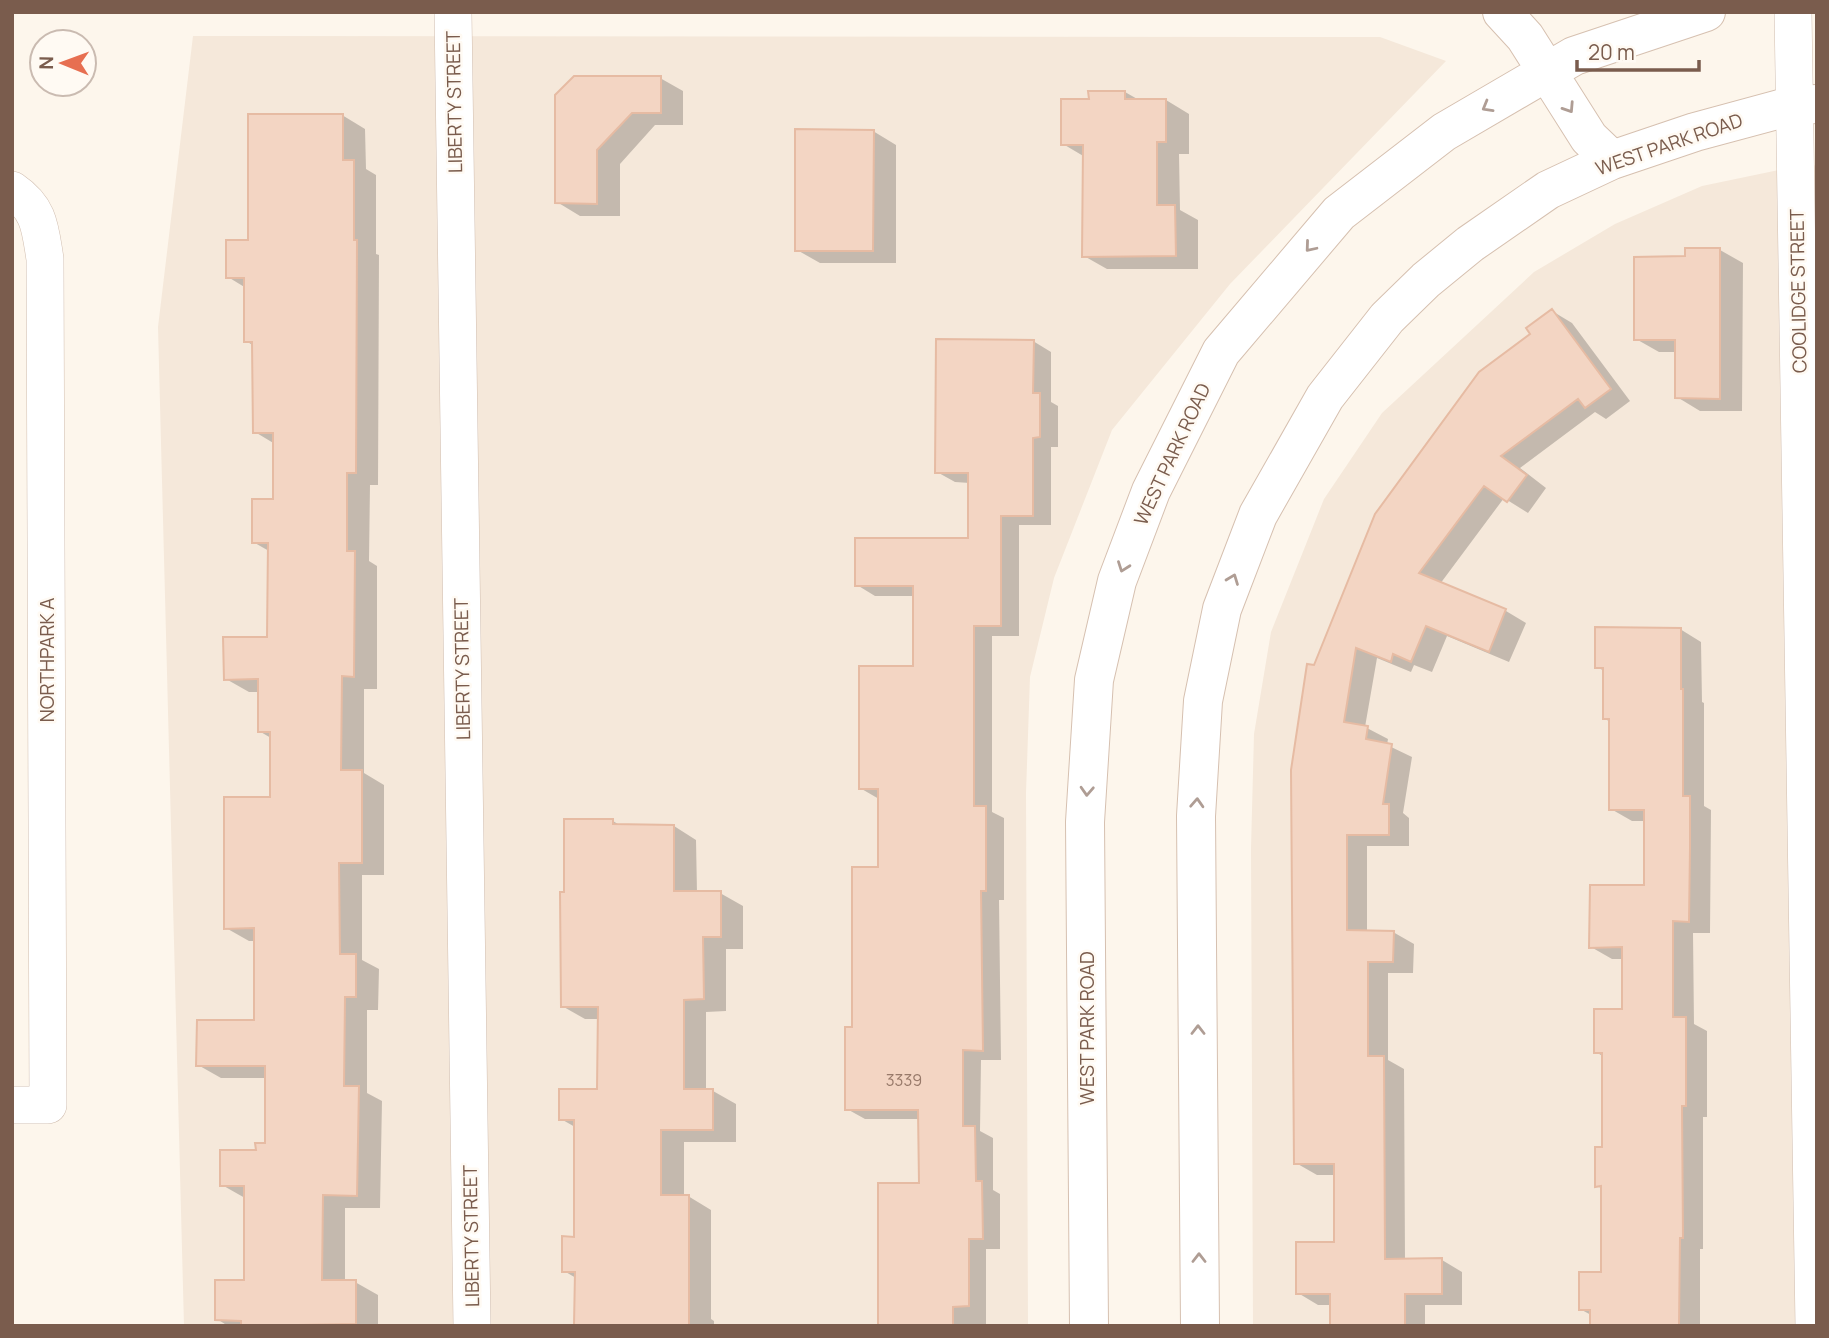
<svg xmlns="http://www.w3.org/2000/svg" width="1829" height="1338" font-family="Manrope,sans-serif">
  <style>
    .residential { fill: #f5e8da }
    .shadow { fill: #0003 }
    .building { fill: #f3d5c3; stroke: #e6bba3; stroke-width: 2 }
    .lines { fill: none; stroke-linecap: round; stroke-linejoin: round }
    .street-casing { stroke: #d1beb0; stroke-width: 38 }
    .secondary-casing { stroke: #d6c0b0; stroke-width: 40 }
    .street { stroke: #fff; stroke-width: 37 }
    .secondary { stroke: #fff; stroke-width: 38 }
    .oneway { stroke: #af9d94 }
    .labels { text-anchor: middle; stroke-width: 5; stroke-linejoin: round; paint-order: stroke }
    .number-label { font-size: 16px; fill: #987a6a }
    .street-label { font-size: 19px; fill: #7a5c4d; stroke: #fffaf3 }
  </style>
  <rect width="100%" height="100%" fill="#fdf6ec"/>
  <path class="residential" d="M193,36L1380,37L1446,61L1230,284L1112,430L1054,578L1030,677L1026,793L1028,1326H184L158,327Z
    M1817,165V1326H1253L1251,849L1254,734L1271,632L1324,499L1382,413L1534,272L1615,224L1702,186L1783,169Z"/>
  <path class="shadow" d="M660,78L683,91V125H655L620,164V216H580L557,202V96Z
    M1125,92L1139,100H1166L1189,114V154H1179L1180,210L1198,220V269H1107L1084,256L1085,157L1063,144L1090,100Z
    M342,115L365,129L366,169L376,175V254L379,255L378,485H370L369,561L377,566V689H364V773L384,785V875H362V960L379,969L378,1010H367V1093L382,1101L380,1208H345V1282H355L378,1295V1326H228L217,1319L246,1282L245,1198L222,1185L267,1145V1078H221L198,1065L256,1022L255,941H249L226,928L272,799L271,738L259,731V692H249L226,679L269,639V551L253,542L275,501V444L255,432L254,346L246,341V288L228,277L250,242Z
    M873,131L896,145V263H820L797,250Z
    M1720,250L1743,263L1742,411H1700L1677,397V352H1659L1636,339Z
    M1552,311L1572,323L1630,401L1606,419L1595,412L1520,468L1546,488L1528,513L1504,498L1440,584L1506,611L1526,623L1509,662L1447,636L1432,672L1414,665L1411,672L1377,658L1365,727L1388,739L1387,745L1412,757L1403,813L1409,818V846H1367V932H1393L1414,944L1413,973H1388V1060L1404,1069L1405,1260H1442L1462,1272V1305H1425V1326H1332V1305H1318L1298,1293L1336,1244V1175H1317L1296,1163L1315,667L1533,334Z
    M1033,341L1051,352V402L1058,406V447H1051V525H1019V636H992V812L1004,818V900H999L1001,1060H981L980,1131L993,1138V1190L1000,1194V1249H986V1326H880L921,1185L920,1119H865L847,1109L854,1029L880,868L879,799L860,788L915,668V596H875L857,585L970,540V483L955,482L937,472Z
    M1680,629L1701,642L1702,702L1704,703V806L1711,810L1710,933H1693L1694,1024L1707,1031V1117H1703V1249H1700V1326H1591V1315L1580,1309L1603,1274V1189L1597,1186L1603,1149L1604,1057L1596,1052L1623,1011V959H1612L1591,947L1646,887V821H1632L1611,809L1610,722L1604,718L1605,671L1596,667Z
    M613,821L621,826H674L696,840L697,893H720L743,906V949H726V1011L706,1012V1091H713L736,1104V1142H684V1196H688L711,1210V1319L714,1321V1326H576V1278L564,1271L576,1238L575,1127L561,1119L599,1091L600,1019H585L562,1006L566,893Z"/>
  <path class="building" d="M574,76H661V113H632L597,150V204L555,203V95Z
    M1088,91H1125V99H1166V142H1157V205H1175L1176,256L1082,257L1083,145H1061V99H1089Z
    M248,114H343V160H354V240H357L356,473H347V551H355L354,677L342,676L341,770H362V863H339L340,954H356V997H345L344,1086H359L357,1196L323,1195L322,1280H356V1324L241,1326V1321L215,1320V1280H244V1186H220V1150H256L255,1143H265V1066H196L197,1020H254V928L224,929V797H270V732H258V679L224,680L223,637H267L268,543H252V499H273V433H253L252,342H244V278H226V240H248Z
    M795,129L874,130L873,251H795Z
    M1685,248H1720V399L1675,398V340H1634V257L1685,256Z
    M1552,309L1611,389L1585,408L1578,399L1501,456L1527,475L1507,502L1484,486L1419,573L1506,609L1489,652L1426,626L1411,662L1393,654L1391,662L1356,648L1344,722L1368,726L1366,739L1392,744L1383,804H1389V835H1347V930L1394,931L1393,962H1368V1056H1384L1385,1259L1442,1258V1294H1405V1326H1330V1294H1296V1242H1334V1164H1294L1291,770L1307,664L1314,665L1375,514L1479,372L1530,334L1526,328Z
    M936,339L1034,340L1033,393H1040V437L1033,438V516H1001V626H974V806H986V891H981L983,1051L963,1050V1126H975L976,1181H982L983,1239H969V1306L953,1307V1326H878V1183H919L918,1110H845V1027H852V867H878V789H859V666H913V586H855V538H968V473H935Z
    M1595,627L1681,628V689H1683V796H1690V848L1689,922L1673,921V1017H1686V1106H1682L1683,1238H1680L1679,1326H1590V1310H1579V1272H1601V1186L1595,1187V1147H1602V1053H1594V1009H1622V947L1589,948L1590,885H1644V810H1609V719H1603V668H1595Z
    M564,819H613V824L674,825V891H721V937H703L704,999L684,1000V1089H713V1130H661V1195H689V1326H574L575,1272H562V1236L574,1237V1120H559V1089H597L598,1007H561L560,892H564Z"/>
  <g class="lines">
    <g class="street-casing">
      <path id="street" d="M453,12L472,1326
        M1793,12L1814,1326
        M12,190C40,209 40,228 45,259L48,1105H12"/>
    </g>
    <g class="secondary-casing">
      <path id="secondary" d="M1502,12L1525,37L1589,138L1612,160
        M1089,1326L1085,822L1094,680L1117,581L1151,491L1221,352L1339,213L1444,132L1574,56L1706,12
        M1200,1326L1196,816L1203,701L1222,609L1258,515L1325,397L1387,318L1426,280L1470,244L1548,190L1612,160L1695,132L1795,105L1817,104"/>
    </g>
    <use href="#street" class="street"/>
    <use href="#secondary" class="secondary"/>
  </g>
  <defs><path id="oneway-chevron" d="M-2-3.5L2.5 0L-2 3.5" fill="none" stroke-width="1.6" stroke-linecap="round" stroke-linejoin="round" transform="scale(1.75)"/></defs>
  <g class="oneway">
    <use href="#oneway-chevron" transform="translate(1487 107) rotate(150)"/>
    <use href="#oneway-chevron" transform="translate(1569 108) rotate(57)"/>
    <use href="#oneway-chevron" transform="translate(1310 247) rotate(130)"/>
    <use href="#oneway-chevron" transform="translate(1123 567) rotate(110)"/>
    <use href="#oneway-chevron" transform="translate(1233 579) rotate(-69)"/>
    <use href="#oneway-chevron" transform="translate(1087 791) rotate(93)"/>
    <use href="#oneway-chevron" transform="translate(1197 803) rotate(-87)"/>
    <use href="#oneway-chevron" transform="translate(1198 1030) rotate(-90)"/>
    <use href="#oneway-chevron" transform="translate(1199 1258) rotate(-90)"/>
  </g>
  <g class="labels">
    <g class="number-label">
      <text x="904" y="1086">3339</text>
    </g>
    <g class="street-label">
      <text transform="translate(454 102) rotate(-91)" y="7">LIBERTY STREET</text>
      <text transform="translate(1669 144) rotate(-19)" y="7">WEST PARK ROAD</text>
      <text transform="translate(1798 291) rotate(-91)" y="7">COOLIDGE STREET</text>
      <text transform="translate(1172 454) rotate(-65)" y="7">WEST PARK ROAD</text>
      <text transform="translate(47 660) rotate(-90)" y="7">NORTHPARK A</text>
      <text transform="translate(462 669) rotate(-91)" y="7">LIBERTY STREET</text>
      <text transform="translate(1087 1028) rotate(-90)" y="7">WEST PARK ROAD</text>
      <text transform="translate(471 1236) rotate(-91)" y="7">LIBERTY STREET</text>
    </g>
  </g>
  <rect width="1829" height="1338" fill="none" stroke="#7a5c4d" stroke-width="28"/>
  <g transform="translate(63 63) rotate(271)"><circle r="33" fill="#fffaf3" stroke="#cabbb1" stroke-width="2"/>
  <path d="M0-5L12 26L0 18L-12 26Z" fill="#e76f51"/>
  <text y="-10" font-size="19" font-weight="bold" text-anchor="middle" fill="#7a5c4d">N</text>
  </g>
  <path d="M1577 60v10h122v-10" fill="none" stroke="#7a5c4d" stroke-width="3.5"/>
  <text x="1588" y="60" font-size="21" fill="#7a5c4d" stroke="#fffaf3" stroke-width="5" paint-order="stroke">20 m</text>
</svg>
